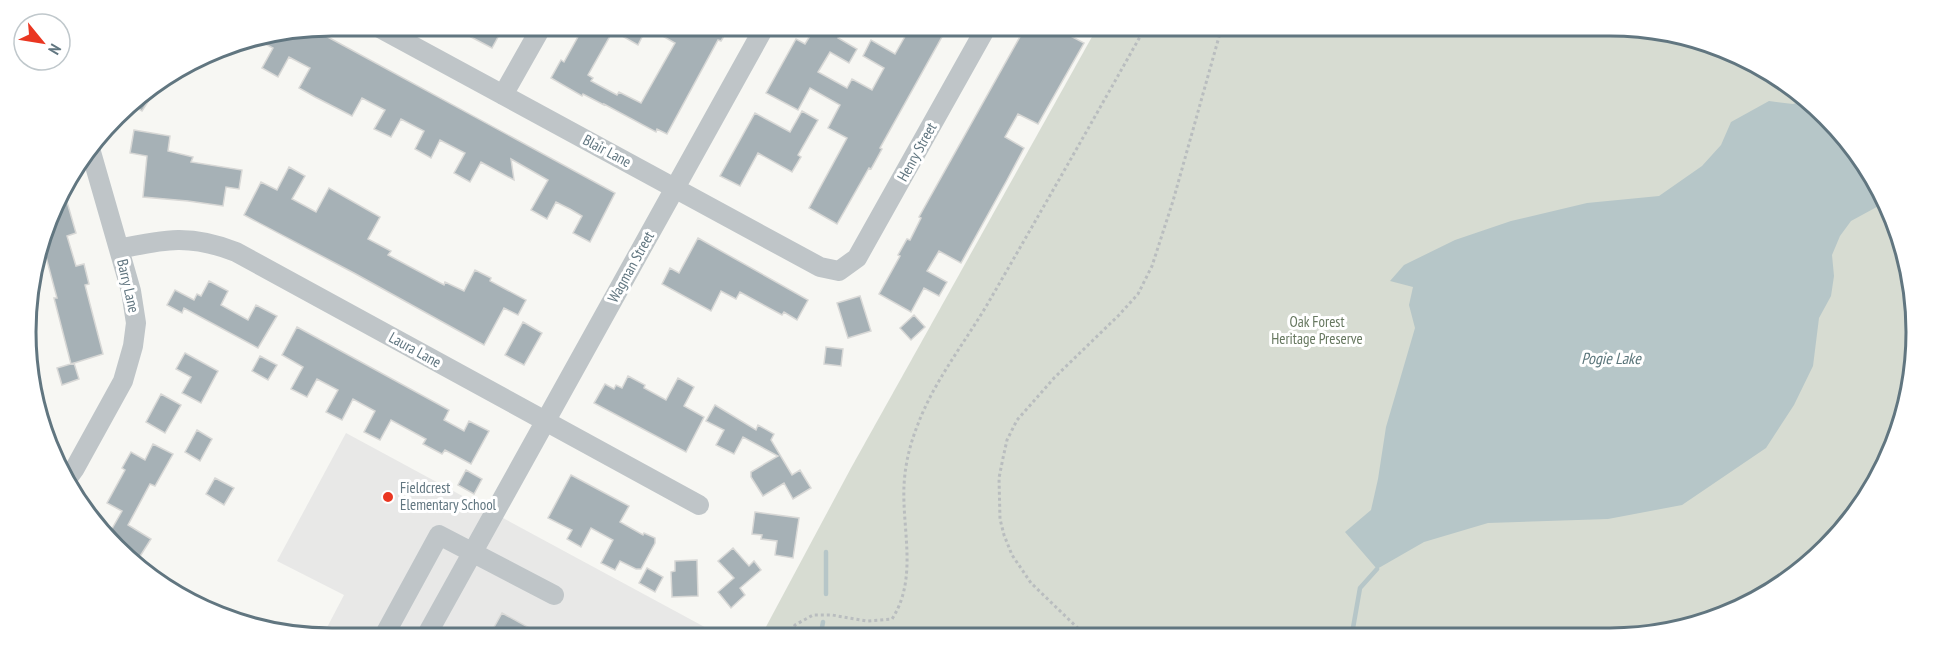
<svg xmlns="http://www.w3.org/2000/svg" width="1942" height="664" font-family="'PT Sans Narrow',sans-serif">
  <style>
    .built { fill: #e8e8e7 }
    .green { fill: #d7dcd2 }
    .water { fill: #b6c6c8 }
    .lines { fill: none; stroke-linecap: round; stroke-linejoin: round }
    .stream { stroke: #b6c6c8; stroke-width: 4.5 }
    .building { fill: #a6b1b6; stroke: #d8d8d6; stroke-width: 1.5 }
    .path { stroke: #b9bdbf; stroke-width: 3; stroke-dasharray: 3 3; stroke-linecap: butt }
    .minor { stroke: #bfc5c8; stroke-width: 20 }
    .poi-dot { fill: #ea3621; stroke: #fff; stroke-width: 2 }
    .labels { text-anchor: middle; stroke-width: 6; stroke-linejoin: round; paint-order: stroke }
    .street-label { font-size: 15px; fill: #617680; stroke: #fff }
    .park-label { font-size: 15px; fill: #677860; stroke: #fff }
    .poi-label { font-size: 15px; fill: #617680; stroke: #fff; text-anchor: start }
    .water-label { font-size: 16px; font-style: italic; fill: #5b767b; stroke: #fff }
    .rim { fill: none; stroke: #617680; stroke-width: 3 }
  </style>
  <rect width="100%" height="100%" fill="#f7f7f3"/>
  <path class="built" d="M346,433L725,638L322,637L344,595L277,561Z"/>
  <path class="green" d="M1098,26H1610L1689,36L1796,89L1875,178L1914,292L1906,411L1875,486L1812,562L1745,607L1650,636L760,638L851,468Z"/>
  <path class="water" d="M1806,100L1875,178L1884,203L1851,221L1840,236L1832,255L1834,276L1831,296L1819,318L1813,366L1794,405L1766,448L1682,505L1608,519L1488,523L1424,542L1377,569L1345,532L1371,510L1378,479L1386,427L1415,328L1409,305L1413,287L1390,281L1404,265L1455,240L1511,221L1587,203L1659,196L1702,166L1721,145L1731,122L1769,101L1793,104Z"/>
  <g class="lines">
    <path class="stream" d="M826,552V594
      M1356,636L1353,628L1360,588L1377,569
      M820,638L823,622"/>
  </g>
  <path class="building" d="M450,26H504L492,48Z
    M584,26H591L610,36L588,75L593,78L591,81L617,95L619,92L641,103L675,43L647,27L638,45L622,36L627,26H730L721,41L718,40L667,134L657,129L656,132L604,104V105L583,94L582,96L551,78L561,60L564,62Z
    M816,26H844L838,38L857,49L849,63L830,52L818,72L847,88L852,79L872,90L884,68L863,56L871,40L895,54L911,26H948L880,148L882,149L871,169L869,168L837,224L809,208L847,138L828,128L840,105L810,88L798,110L766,93L796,39L805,44Z
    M1026,26H1067L1063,32L1084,43L1038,124L1018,114L1005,137L1024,148L1007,180L961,263L939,251L927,271L947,282L939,296L924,288L911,312L879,294L900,256L898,255L907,239L910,240L921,218L919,217Z
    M313,29L615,193L590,242L573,233L582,216L570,209L556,202L547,219L531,210L548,180L511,159L514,180L481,162L470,182L454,173L465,153L440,140L431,158L415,149L424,131L401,119L391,137L374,129L385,110L362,98L352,116L315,97L299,88L310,68L289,57L278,77L262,68L273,48L258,40Z
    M160,83L142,111L129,103L130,102Z
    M802,111L818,120L798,155L801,157L792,172L758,153L740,186L720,176L755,113L790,132Z
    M134,130L170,136L168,151L193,157L191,162L242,170L239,189L226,187L223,206L188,201L143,197L147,156L130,153Z
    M289,167L305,176L292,199L316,212L329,188L380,217L368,239L391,251L388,255L444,285L445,282L464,291L475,270L491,278L490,281L526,300L518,315L504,308L484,345L354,273L244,215L261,182L277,190Z
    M63,188L76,233L67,236L76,266L84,264L89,284L85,285L103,354L71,364L54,298H57L45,253L40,254L57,196Z
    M698,238L808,300L797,320L784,312L782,315L740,292L736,299L721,291L711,311L662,284L670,268L679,273Z
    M209,281L228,291L221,305L248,320L256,305L277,316L258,348L184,308L182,313L167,305L175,290L194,300L197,294L201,296Z
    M860,296L871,331L848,338L837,303Z
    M914,315L925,327L911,340L900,328Z
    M523,322L542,333L524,365L505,355Z
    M297,327L449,410L444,420L464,431L469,421L489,431L471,464L445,450L442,454L423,444L426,439L391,420L380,440L364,432L375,411L353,399L342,420L326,412L338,390L317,379L307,397L291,389L303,367L282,355Z
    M826,347L843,349L841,366L824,364Z
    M185,353L218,371L201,403L182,393L191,377L176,369Z
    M260,356L277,365L268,380L252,371Z
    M74,363L79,379L62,385L57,368Z
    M628,376L645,385L644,388L666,400L678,378L694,387L684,406L704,417L686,452L594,403L605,384L614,389L616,385L622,388Z
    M161,394L181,405L165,433L146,422Z
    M715,405L756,430L758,425L774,434L771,440L792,475L800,470L811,488L793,499L784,483L763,496L751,477V472L778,456L743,437L734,454L716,445L724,430L706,421Z
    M197,430L212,439L200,461L185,452Z
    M153,444L173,454L155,486L150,484L128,525L151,539L139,558L124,549L109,534L122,511L107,503L125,470L122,468L131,452L145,460Z
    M466,470L482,479L474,494L458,485Z
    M571,475L629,506L620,522L643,535L644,533L655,538V543L641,569H636L620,561L615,570L601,563L613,540L591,528L581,547L567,539L572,530L548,518Z
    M215,478L234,488L224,505L206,494Z
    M755,512L799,518L793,558L775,555L777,541L761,539L762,535L752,534Z
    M733,548L749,566L754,561L761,570L740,588L745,595L731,608L718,592L734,578L718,561Z
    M697,560L698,596L672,597L671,572L675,571V561Z
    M647,568L663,577L655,592L639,583Z
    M502,613L548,638H488Z"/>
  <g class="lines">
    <path class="path" d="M35,399L43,426
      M1087,637L1031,583L1012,555L1004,535L1000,519L999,478L1003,458L1007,440L1017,420L1054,378L1119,315L1138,294L1152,266L1173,201L1222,26
      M791,638L795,625L813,615H832L867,621L892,619C918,579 902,530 904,486C905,464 910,444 918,424C935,379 967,340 991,298C1043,208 1095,117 1146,26"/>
    <path class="minor" d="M376,26L820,267L839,271L857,258L987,26
      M503,95L542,26
      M119,249C165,239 191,234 236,252L699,505
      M67,479L75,468L123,381L133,346L136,323L131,291L91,152
      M393,638L385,634L439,535L554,595
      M425,638L765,26"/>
  </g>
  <circle class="poi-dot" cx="388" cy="497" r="6"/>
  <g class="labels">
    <g class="street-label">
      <text transform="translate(607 151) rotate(28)" y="5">Blair Lane</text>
      <text transform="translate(917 152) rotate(-61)" y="5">Henry Street</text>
      <text transform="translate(631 267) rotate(-61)" y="5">Wagman Street</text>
      <text transform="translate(128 286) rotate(77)" y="5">Barry Lane</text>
      <text transform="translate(415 350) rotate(29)" y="5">Laura Lane</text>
    </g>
    <g class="park-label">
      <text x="1317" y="327">Oak Forest<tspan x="1317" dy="17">Heritage Preserve</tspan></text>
    </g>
    <g class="poi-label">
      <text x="400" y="493">Fieldcrest<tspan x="400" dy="17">Elementary School</tspan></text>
    </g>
    <g class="water-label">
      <text x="1611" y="364">Pogie Lake</text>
    </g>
  </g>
  <path d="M0 0H1942V664H0ZM332 36H1610A296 296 0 0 1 1906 332V332A296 296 0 0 1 1610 628H332A296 296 0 0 1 36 332V332A296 296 0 0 1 332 36Z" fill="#fff" fill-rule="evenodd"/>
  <path class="rim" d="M332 36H1610A296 296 0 0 1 1906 332V332A296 296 0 0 1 1610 628H332A296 296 0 0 1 36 332V332A296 296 0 0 1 332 36Z"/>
  <g transform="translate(42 42) rotate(120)"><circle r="28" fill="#ffffff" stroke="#c0c8cc" stroke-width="1.5"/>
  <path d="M0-4.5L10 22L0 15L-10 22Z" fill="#ea3621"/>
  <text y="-9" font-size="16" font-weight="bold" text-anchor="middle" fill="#617680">N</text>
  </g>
</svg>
